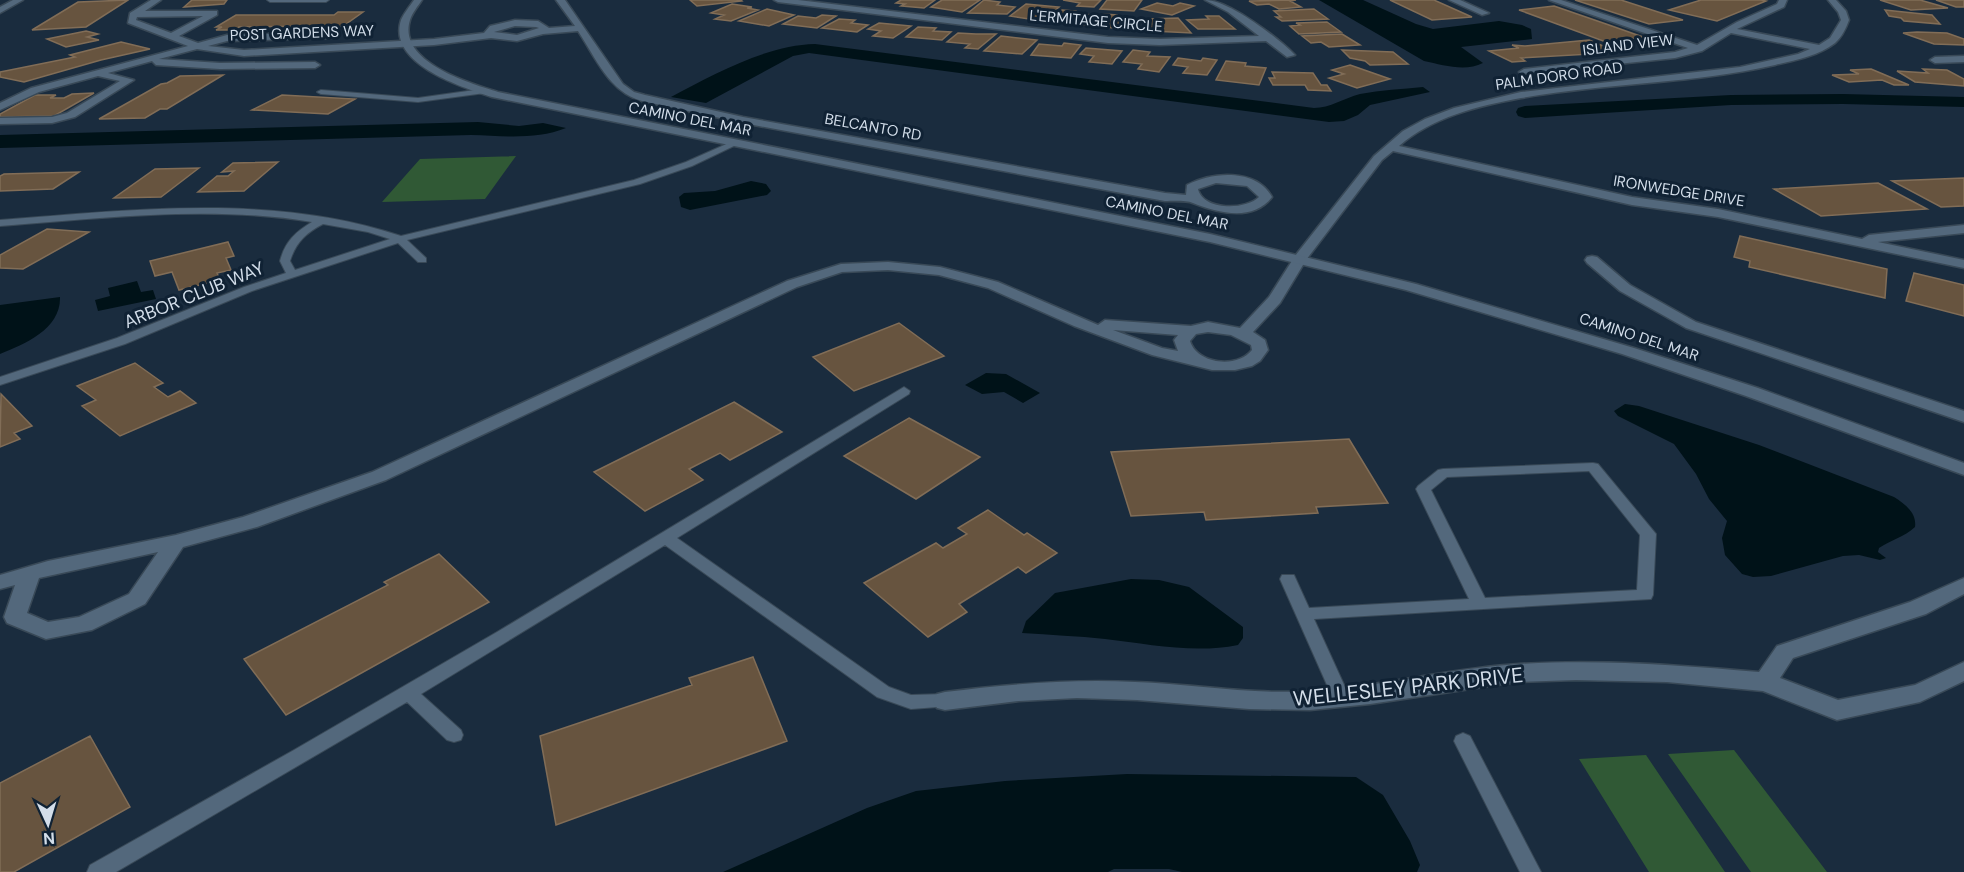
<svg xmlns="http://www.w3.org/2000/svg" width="1964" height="872" font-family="'DM Sans',sans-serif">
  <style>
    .green { fill: #305935 }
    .water { fill: #001218 }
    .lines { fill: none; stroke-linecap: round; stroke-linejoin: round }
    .canal { fill: #001218; fill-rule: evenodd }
    .building { fill: #67543f; stroke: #816d57; stroke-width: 1.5 }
    .lane-casing { stroke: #394957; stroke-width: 2 }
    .street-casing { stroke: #394957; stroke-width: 3 }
    .secondary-casing { stroke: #394957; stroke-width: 3 }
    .lane { fill: #53687c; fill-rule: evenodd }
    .street { fill: #53687c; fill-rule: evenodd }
    .secondary { fill: #53687c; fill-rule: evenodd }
    .labels { text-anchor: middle; stroke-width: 6; stroke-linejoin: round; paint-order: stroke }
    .far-street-label { font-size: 15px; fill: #d3deea; stroke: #102234 }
    .street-label { font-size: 18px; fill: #d3deea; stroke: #102234 }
    .near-street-label { font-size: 21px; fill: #d3deea; stroke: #102234 }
  </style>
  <rect width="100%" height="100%" fill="#1a2c3e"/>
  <path class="green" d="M516,156L485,199L382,202L420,159Z
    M1734,750L1827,872H1751L1668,754Z
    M1646,755L1725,872H1649L1579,759Z"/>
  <path class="water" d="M1319,0H1363L1416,24L1433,29L1499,21L1522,25L1531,29L1532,39L1461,47L1483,63C1465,72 1443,65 1424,61Z
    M815,44L1314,108C1330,108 1344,98 1360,94C1381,90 1402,89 1423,87L1430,92L1370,105L1358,115L1344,121L1329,122L809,53L793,56L706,103L671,97C714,74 767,45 815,44Z
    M478,122L519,126L543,123L566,128C536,140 503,136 471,135L0,148V135Z
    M751,181L766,184L771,191L767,195L690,210L681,207L679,197L684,193L715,191Z
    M137,281L141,292L153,290L156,299L98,311L95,300L110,296L108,288Z
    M60,297C61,329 25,344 0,354V305Z
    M986,373L1006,374L1040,393L1023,403L1004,392L982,394L965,385Z
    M1625,404L1639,406L1759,445L1894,497C1905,504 1917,513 1915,527C1904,537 1891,540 1879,548L1878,552L1886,558L1880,560L1859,555L1843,556L1771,576L1753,577L1742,574L1725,555L1722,538L1727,521L1709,499L1696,474L1674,444L1618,416L1614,411Z
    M1131,579L1159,580L1189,587L1243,627V638L1238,645C1194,654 1149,644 1105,639C1078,636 1050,635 1022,633L1026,621L1055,593Z
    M1127,774L1356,777L1383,795L1410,841L1420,865L1417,872H1182L1169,869H1114L1108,872H723L867,808L916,791L1005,781Z"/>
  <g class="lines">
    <path class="canal" d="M1843,94L1964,97V107L1843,104L1731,105L1525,118L1518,116L1516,112L1518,108L1525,106L1731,95Z"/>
  </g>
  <path class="building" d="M128,0L86,27L32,30L78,2Z
    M192,0H227L224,4L184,7Z
    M690,0H741L742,1L697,6Z
    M901,0H935L924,8L901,6L905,4L896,3Z
    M942,0H980L962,12L931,7Z
    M984,0L1000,2L997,5L1015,7L1007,14L968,13Z
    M1063,0H1101L1094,7L1077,6L1080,3Z
    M1107,0H1142L1134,11L1100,9Z
    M1296,0L1290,1L1301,7L1279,9L1269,4L1257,5L1249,1Z
    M1390,0H1434L1472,17L1432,20Z
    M1575,0H1621L1683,20L1649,24Z
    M1701,0H1761L1766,1L1717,21L1669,10Z
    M1880,0H1920L1948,8L1911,10Z
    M1936,0H1964V7H1956Z
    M1157,3L1173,6L1180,3L1194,6L1172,15L1141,9Z
    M732,4L752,7L747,8L758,10L731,21L715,19L724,15L711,13Z
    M1026,4L1059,7L1042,21L1010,16Z
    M1554,6L1609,25L1643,37L1606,42L1519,10Z
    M767,9L794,15L769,26L739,21Z
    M1314,9L1328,19L1282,21L1276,17H1281L1274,11Z
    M1062,10L1075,11L1072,13L1094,15L1085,25L1052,20Z
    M1885,10L1932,15L1940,24L1904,21L1901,18L1889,16Z
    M338,12H363L346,24L336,28H316L320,26L239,27L234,30H216L222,27H216L236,15H334Z
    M1103,14L1117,15L1115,18L1135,20L1127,29L1090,26Z
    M822,15L836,16L817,28L783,24L798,16L816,18Z
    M1206,16H1219L1235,29H1198L1187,20L1209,19Z
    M1178,18L1191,33L1152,31L1147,24H1152L1148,19Z
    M839,19L855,20L851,23L868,25L857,32L822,28Z
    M1327,22L1341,32L1299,34L1290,26L1300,25L1296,23Z
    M879,23L911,26L893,38L873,36L881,31L868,29Z
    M918,27L936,28L933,31L951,32L942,40L906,37Z
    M86,31L98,34L87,37L99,40L66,47L47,39Z
    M1917,32L1947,33L1964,39V45L1934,44L1903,33Z
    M958,33L976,34H996L978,49L965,48L970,44L947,42Z
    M1342,34L1360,45L1329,47L1321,42L1311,43L1302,36Z
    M1001,36L1037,40L1022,54L984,51Z
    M1589,40L1615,51H1586L1592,54L1521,58L1525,61L1512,62L1489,51L1519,48L1512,45L1525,46Z
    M121,42L150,49L101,60L24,82L0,77V72L75,57L70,55Z
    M1064,43L1081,45L1071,58L1031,55L1039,44L1062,46Z
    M1086,48L1122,51L1112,64L1089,62L1094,56L1080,54Z
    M1133,50L1150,52L1147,56L1170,57L1159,72L1138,69L1142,64L1123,62Z
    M1342,50L1393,52L1408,64L1370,65L1365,61L1350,58Z
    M1178,58L1201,61L1203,58L1217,60L1207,75L1183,73L1188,67L1173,65Z
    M1226,61L1246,63L1245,66L1266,68L1259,85L1216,80Z
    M1350,65L1390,79L1357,88L1329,78L1344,74L1332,70Z
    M1871,69L1909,85H1894L1882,80L1849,82L1832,75L1859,74L1850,70Z
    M1923,69L1947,70L1964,79V86L1915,82L1897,71L1928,73Z
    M1272,72L1313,73L1321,85H1327L1331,91L1308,90L1305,85H1273L1269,78H1275Z
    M223,75L167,109H160L145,118L99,119L161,84L167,83L180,76Z
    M94,93L54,116L0,117V114L35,95H56L50,98H64L72,94Z
    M282,95L355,99L328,114L252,110Z
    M278,162L244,191L198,192L217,176H228L234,171L222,172L233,163Z
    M199,168L161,197L114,198L155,169Z
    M79,172L53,189L0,191V176L4,174Z
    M1964,178V206L1941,207L1892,181Z
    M1878,183L1927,209L1821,216L1774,189Z
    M47,229L89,232L23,269L0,268V255Z
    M1740,236L1887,269L1885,298L1749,267L1750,261L1734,257Z
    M228,242L234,256L226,258L231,270L217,273L220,280L179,290L172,272L155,276L150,261Z
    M1914,273L1964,285V316L1906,301Z
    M899,323L944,356L854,391L813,357Z
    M135,363L163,383L154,387L168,397L180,391L196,403L120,436L82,406L96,400L77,386Z
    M1,394L32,426L14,433L20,439L0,447Z
    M734,402L782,432L730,460L720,453L689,469L703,480L645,511L594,472Z
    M909,418L980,457L916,499L844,456Z
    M1349,439L1388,503L1316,507L1318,513L1206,520L1204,512L1131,516L1111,452Z
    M988,510L1024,535L1027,533L1057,553L1026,573L1018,567L959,604L967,612L928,637L864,583L936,543L943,548L967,534L958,528Z
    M439,554L489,602L286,715L244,659L388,585L384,582Z
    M753,657L787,741L556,825L540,736L692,685L689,678Z
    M90,736L130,807L14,872H0V783Z"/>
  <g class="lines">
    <g class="lane-casing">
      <path id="lane" d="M267,0H329L326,2H270Z
        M482,89L486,91L485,93L418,102L321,94L317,92L321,90L418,98Z
        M731,142L738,144L692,166L640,184L407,240L426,258V262H418L398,243L252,291L125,344L0,385V377L117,338L244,287L286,273L280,261C285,242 295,232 312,222C211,205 102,218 0,226V220C132,210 272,193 401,236L634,180L686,162ZM323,224L368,232L390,239L295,270L290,261C296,242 306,233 323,224Z
        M904,387L910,391L909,394L677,538L889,687L911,695L945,694L951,696L954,701L951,706L911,709L877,697L665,545L421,694L461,730L463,735L461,740L454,742L447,740L407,702L116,872H87L90,865L294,750L497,632Z
        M1593,463L1598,464L1656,534L1653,595L1651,599L1314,619L1350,698L1347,703L1341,705L1335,703L1280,579L1282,575H1294L1309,608L1469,599L1416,489L1418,486L1438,470L1443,469ZM1589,471L1640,535L1637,590L1485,598L1431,490L1447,477Z
        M1463,733L1470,736L1541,872H1520L1454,741L1456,736Z"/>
    </g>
    <g class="street-casing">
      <path id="street" d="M13,0H23L0,13V7Z
        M151,0H161L145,11H217V15L179,36L198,43L227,35L332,32L336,35L332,38L227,41L208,46L244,50L434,39L484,33L490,26L515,20L538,21L549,28L575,26L556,0H565L623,84L634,92L645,95L743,117L1165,193L1186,195L1187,185C1212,172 1256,168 1272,197C1253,222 1218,213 1193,203C1186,200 1173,201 1165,201L743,123L642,101C609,92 596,58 578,31L543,34L517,41L491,38L434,45L244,56L197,49L159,59L220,63L315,62L320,65L315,68L220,69L156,65L152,61L108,73L134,80L75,117L52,123L0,124V118L52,117L67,113L120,81L98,76L39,92L0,110V103L31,88L188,46L128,23L130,13ZM203,16L171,33L136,20L137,17ZM515,26L536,27L539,28L517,35L494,32ZM1216,183L1247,186L1259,197C1246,210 1203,211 1198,189Z
        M774,0H798L1108,37L1160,39L1259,36L1228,12L1205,0C1229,0 1278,38 1295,55L1287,57L1266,41L1160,45L1108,43L778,2Z
        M1449,0H1460L1489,13L1482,15Z
        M1549,0H1561L1697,45L1737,22L1777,4L1779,0H1787L1784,7L1737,29L1819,45L1830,38L1841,20L1838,12L1828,0H1836L1846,11L1849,20C1846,28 1842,37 1835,43C1818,56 1796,60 1775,65C1692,84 1605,83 1521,98C1478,106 1432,117 1399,146L1632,197L1718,209L1862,239L1869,235L1964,225V233L1878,242L1964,260V268L1718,217L1632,205L1393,151L1382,160L1306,260L1280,303L1253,332L1265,340L1268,350L1260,361L1252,366L1235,370H1212L1152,355L1074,326L988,288L939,275L888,270L842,272L797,287L386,480L257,527L183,547L145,604L92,630L46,639L7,623L4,617L15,585L0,589V575L48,561L176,535L243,517L372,472L787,281L841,264L888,262L940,267L998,282L1098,325L1105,320L1191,326L1208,322L1240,328L1269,297L1295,256L1374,156L1403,131L1425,119L1454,108L1521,92L1740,67L1798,54L1810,49L1731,33L1702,51L1675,58L1521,74L1519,72L1524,69L1675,52L1688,48ZM1113,330L1178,335L1174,340L1178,351L1162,348ZM1208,332L1231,335L1251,345L1252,350C1237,369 1197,364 1190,341L1196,334ZM158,552L129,594L79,617L48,622L27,613L39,578Z
        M1964,56V62L1935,63L1930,60L1935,57Z
        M1592,256L1597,257L1630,285L1696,322L1964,411V422L1686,328L1620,291L1587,263L1585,260L1587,257Z
        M1964,578V594L1926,614L1793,658L1780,678L1838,700L1915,685L1964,662V681L1920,702L1837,720L1763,691L1667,682L1576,680L1517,682L1370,704L1310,710L1249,709L1137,700L1077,698L1019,701L945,710L937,708L933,701L937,694L945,692C1009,684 1071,679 1135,682C1194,684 1253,695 1312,691C1381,687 1449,668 1519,664C1599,659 1679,665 1759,672L1777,646L1910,602Z"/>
    </g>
    <g class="secondary-casing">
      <path id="secondary" d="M414,0H422C418,6 412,13 410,20C397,62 469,83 498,92L1210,234L1416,284L1634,348L1758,388L1964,463V475L1746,396L1622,354L1406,290L1210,242L492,97C462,87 387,64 401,20C404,13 410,6 414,0Z"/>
    </g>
    <use href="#lane" class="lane"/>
    <use href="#street" class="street"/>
    <use href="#secondary" class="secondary"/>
  </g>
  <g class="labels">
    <g class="far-street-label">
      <text transform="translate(1096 21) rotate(5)" y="5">L'ERMITAGE CIRCLE</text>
      <text transform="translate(302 33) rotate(-2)" y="5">POST GARDENS WAY</text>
      <text transform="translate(1628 45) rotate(-7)" y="5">ISLAND VIEW</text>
      <text transform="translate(1559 76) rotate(-8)" y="5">PALM DORO ROAD</text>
      <text transform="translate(690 119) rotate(11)" y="5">CAMINO DEL MAR</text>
      <text transform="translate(873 127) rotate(10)" y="5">BELCANTO RD</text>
      <text transform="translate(1679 191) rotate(9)" y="5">IRONWEDGE DRIVE</text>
      <text transform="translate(1167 213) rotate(11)" y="5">CAMINO DEL MAR</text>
      <text transform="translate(1639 337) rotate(18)" y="5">CAMINO DEL MAR</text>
    </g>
    <g class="street-label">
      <text transform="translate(194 295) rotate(-22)" y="6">ARBOR CLUB WAY</text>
    </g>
    <g class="near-street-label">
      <text transform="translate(1408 687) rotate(-6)" y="7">WELLESLEY PARK DRIVE</text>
    </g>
  </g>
  <g transform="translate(48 824) rotate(176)" stroke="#102234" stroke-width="4.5" paint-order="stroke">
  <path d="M0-4.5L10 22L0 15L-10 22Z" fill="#d3deea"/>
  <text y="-9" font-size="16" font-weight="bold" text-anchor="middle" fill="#d3deea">N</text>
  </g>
</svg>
